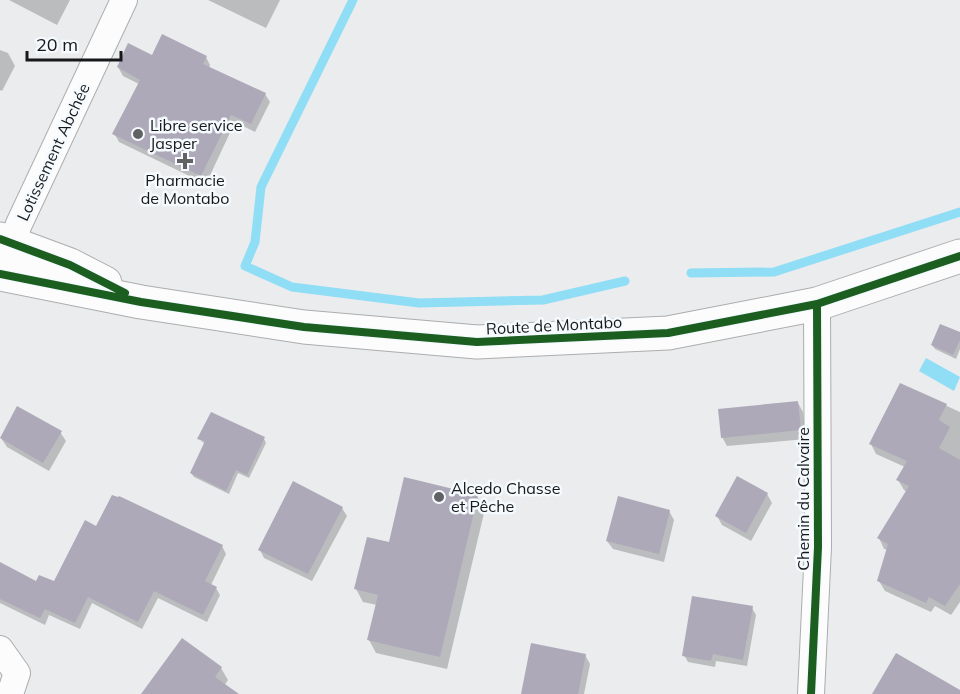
<svg xmlns="http://www.w3.org/2000/svg" width="960" height="694" font-family="Mulish,sans-serif">
  <style>
    .water { fill: #90ddf6 }
    .shadow { fill: #0003 }
    .lines { fill: none; stroke-linecap: round; stroke-linejoin: round }
    .stream { stroke: #90ddf6; stroke-width: 9 }
    .building { fill: #ada9b8 }
    .minor-casing { stroke: #abadae; stroke-width: 28 }
    .secondary-casing { stroke: #abadae; stroke-width: 35 }
    .minor { stroke: #fcfcfc; stroke-width: 26 }
    .secondary { stroke: #fcfcfc; stroke-width: 33 }
    .cycleway-casing { stroke: #f5fafe; stroke-width: 11 }
    .cycleway { stroke: #1b5e20; stroke-width: 8 }
    .poi-dot { fill: #616264; stroke: #f5fafe; stroke-width: 2 }
    .labels { text-anchor: middle; stroke-width: 5; stroke-linejoin: round; paint-order: stroke }
    .poi-label { font-size: 16px; fill: #17181a; stroke: #f5fafe; text-anchor: start }
    .street-label { font-size: 16px; fill: #17181a; stroke: #f5fafe }
  </style>
  <rect width="100%" height="100%" fill="#eaecee"/>
  <path class="water" d="M926,358L960,377L954,391L919,371Z"/>
  <path class="shadow" d="M9,0H70L57,25Z
    M208,0H280L266,28Z
    M0,50L8,53L15,66L2,91L0,90Z
    M152,57H206L210,65L209,68L265,94L270,102L255,132L235,122L206,184L119,142L114,133L139,84L123,76L118,67Z
    M960,334V349L956,359L935,349L932,345Z
    M901,385L960,412V602L951,615L935,606L931,612L885,591L879,581L888,550L884,549L879,538L907,492L904,490L898,480L905,467L876,454L871,444Z
    M798,403L803,412L806,439L727,446L722,437Z
    M60,432L66,441L49,471L7,447L1,438Z
    M199,439H264L266,443L249,478L238,473L229,494L194,477L191,473L205,444Z
    M767,494L772,503L751,541L722,525L717,516Z
    M477,496L485,509L447,669L376,653L369,640L377,605L363,602L356,589L390,544Z
    M342,508L347,516L312,581L264,558L260,550Z
    M669,511L674,520L664,562L613,549L607,541Z
    M97,528L222,546L226,554L211,585L216,588L220,595L207,622L158,598L142,629L92,603L80,629L49,615L45,625L0,603V572L36,583H55Z
    M752,608L756,615L747,666L716,661L715,667L688,662L684,655Z
    M585,655L590,664L584,694H524Z
    M221,668L228,680L224,686L230,694H143Z"/>
  <g class="lines">
    <path class="stream" d="M353,0L261,187L255,242L245,266L292,287L419,303L543,300L625,281
      M691,273L774,272L960,212"/>
  </g>
  <path class="building" d="M162,34L207,56L203,64L266,93L251,124L231,115L201,176L112,134L140,80L117,67L128,43L152,55Z
    M940,324L960,332V340L953,355L931,345Z
    M900,383L947,404L939,420L950,427L939,448L960,460V584L945,606L929,597L926,603L877,581L888,544L877,538L909,486L896,480L907,461L869,444Z
    M798,401L801,430L721,438L718,409Z
    M17,406L62,431L43,463L0,438Z
    M211,412L265,437L247,475L236,470L226,491L190,473L205,441L197,439Z
    M737,476L768,493L746,533L715,516Z
    M404,477L478,495L440,657L367,640L378,595L354,589L367,537L389,542Z
    M293,481L343,507L308,574L258,550Z
    M112,495L118,497L119,496L223,545L205,581L217,587L203,615L154,591L138,622L88,597L75,623L45,609L40,618L0,599V562L36,581L39,575L54,581L85,520L96,526Z
    M618,496L670,510L659,554L606,541Z
    M692,596L753,606L743,660L713,654L711,661L682,656Z
    M182,638L222,667L215,677L239,694H141Z
    M531,643L586,654L578,694H521Z
    M896,653L960,690V694H872Z"/>
  <g class="lines">
    <g class="minor-casing">
      <path id="minor" d="M5,259L19,224L124,0
        M0,649L17,673L10,694
        M811,694L818,547L817,304"/>
    </g>
    <g class="secondary-casing">
      <path id="secondary" d="M0,239L70,265L105,283
        M0,274L141,302L304,327L477,342L668,333L817,304L960,256"/>
    </g>
    <use href="#minor" class="minor"/>
    <use href="#secondary" class="secondary"/>
    <g class="cycleway-casing">
      <path id="cycleway" d="M0,239L70,265L125,293
        M0,274L141,302L304,327L477,342L668,333L817,304L960,256
        M811,694L818,547L817,304"/>
    </g>
    <use href="#cycleway" class="cycleway"/>
  </g>
  <g class="poi-dot">
    <circle cx="138" cy="134" r="6"/>
    <path d="M182 152h6v6h6v6h-6v6h-6v-6h-6v-6h6z"/>
    <circle cx="439" cy="497" r="6"/>
  </g>
  <g class="labels">
    <g class="poi-label">
      <text x="150" y="131">Libre service<tspan x="150" dy="18">Jasper</tspan></text>
      <text x="185" y="186" text-anchor="middle">Pharmacie<tspan x="185" dy="18">de Montabo</tspan></text>
      <text x="451" y="494">Alcedo Chasse<tspan x="451" dy="18">et Pêche</tspan></text>
    </g>
    <g class="street-label">
      <text transform="translate(53 152) rotate(-65)" y="6">Lotissement Abchée</text>
      <text transform="translate(554 325) rotate(-3)" y="6">Route de Montabo</text>
      <text transform="translate(803 499) rotate(-90)" y="6">Chemin du Calvaire</text>
    </g>
  </g>
  <path d="M27 51v9h94v-9" fill="none" stroke="#17181a" stroke-width="3"/>
  <text x="36" y="51" font-size="18" fill="#17181a" stroke="#f5fafe" stroke-width="4.5" paint-order="stroke">20 m</text>
</svg>
